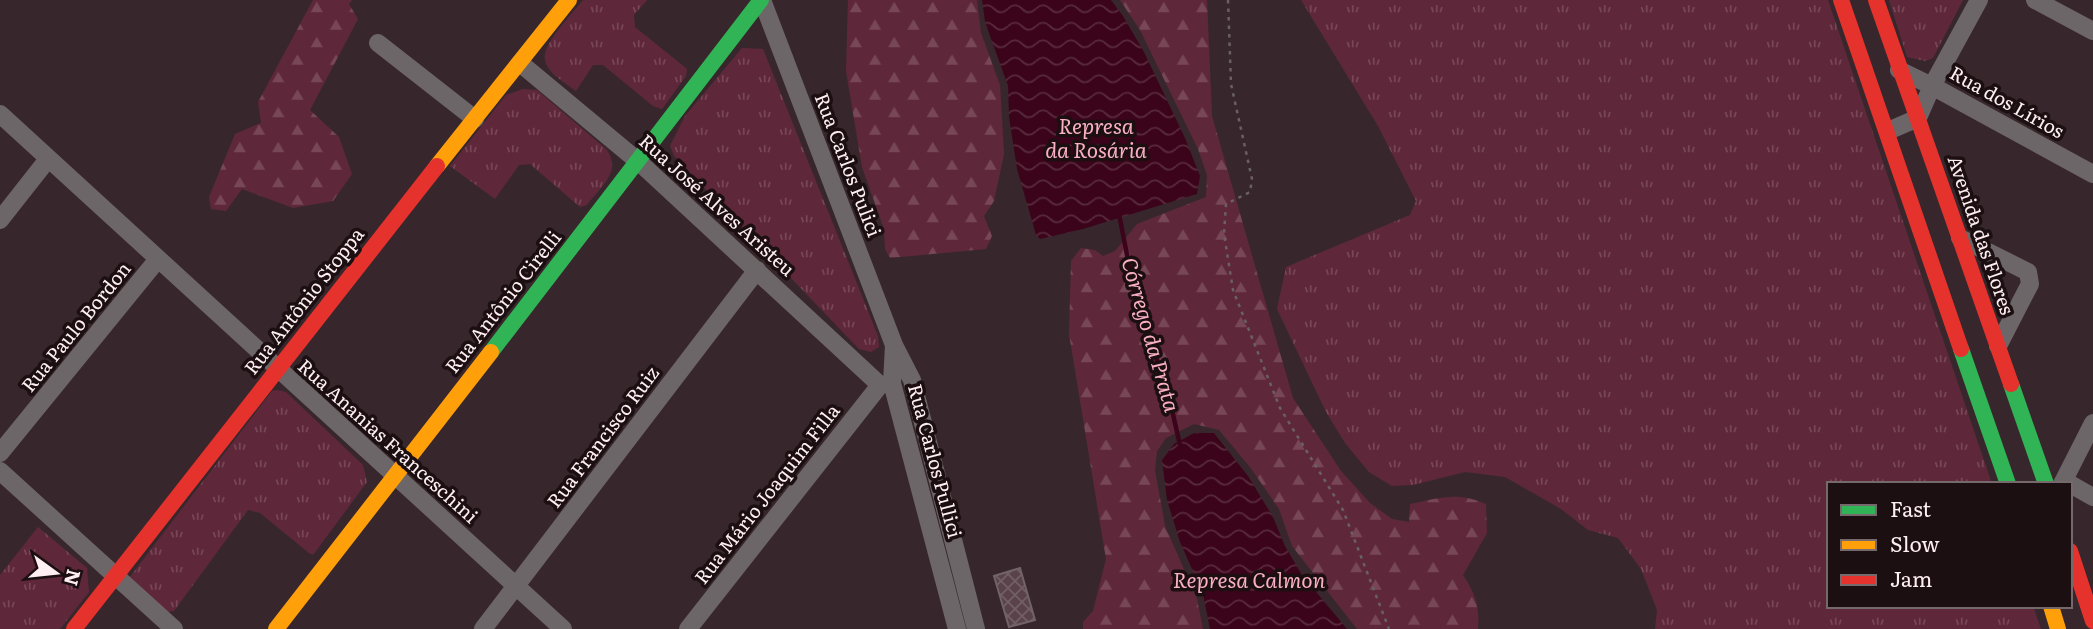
<svg xmlns="http://www.w3.org/2000/svg" width="2093" height="629" font-family="Literata,serif">
  <style>
    .grass { fill: url(#grass-tufts) }
    .forest { fill: url(#forest-firs) }
    .water { fill: url(#water-waves) }
    .lines { fill: none; stroke-linecap: round; stroke-linejoin: round }
    .stream { stroke: #3b041a; stroke-width: 4.5 }
    .building { fill: url(#building-cross-hatch); stroke: #716367; stroke-width: 2 }
    .path { stroke: #696063; stroke-width: 2.5; stroke-dasharray: 3.5 5; stroke-linecap: butt }
    .street { stroke: #6d6668; stroke-width: 18 }
    .fast { stroke: #30b455; stroke-width: 16 }
    .slow { stroke: #ff9f0a; stroke-width: 16 }
    .jam { stroke: #e5322d; stroke-width: 16 }
    .labels { text-anchor: middle; stroke-width: 7; stroke-linejoin: round; paint-order: stroke }
    .street-label { font-size: 19px; fill: #ffeff3; stroke: #1b0f12 }
    .water-label { font-size: 21px; font-style: italic; fill: #fab0c3; stroke: #1b0f12 }
  </style>
  <defs>
    <pattern id="grass-tufts" width="24" height="20" patternUnits="userSpaceOnUse" patternTransform="scale(1.75)"><rect width="24" height="20" fill="#5f273a"/><path d="M3 7l-1-3M5 7V3M7 7l1-3M15 17l-1-3M17 17v-4M19 17l1-3" fill="none" stroke="#774757"/></pattern>
    <pattern id="forest-firs" width="22" height="20" patternUnits="userSpaceOnUse" patternTransform="scale(1.75)"><rect width="22" height="20" fill="#5f273a"/><path d="M5 1l3.5 6h-7zM16 11l3.5 6h-7z" fill="#774757"/></pattern>
    <pattern id="water-waves" width="16" height="10" patternUnits="userSpaceOnUse" patternTransform="scale(1.75)"><rect width="16" height="10" fill="#3b041a"/><path d="M0 5q4-4 8 0t8 0" fill="none" stroke="#58293c"/></pattern>
    <pattern id="building-cross-hatch" width="8" height="8" patternUnits="userSpaceOnUse" patternTransform="scale(1.75)"><rect width="8" height="8" fill="#59424a"/><path d="M0 0l8 8M0 8l8-8" fill="none" stroke="#725e65"/></pattern>
  </defs>
  <rect width="100%" height="100%" fill="#37272c"/>
  <path class="grass" d="M583,0H647L634,15L635,27L687,69L686,76L662,109L653,106L603,65H593L576,91C567,84 547,73 545,60C541,45 573,13 583,0Z
    M1301,0H1828L1992,484H1829V606H2033L2041,629H1655L1657,610L1641,569L1618,538L1588,530L1561,509L1505,477L1465,472L1413,485L1392,486L1369,472L1345,443L1326,412L1277,309L1286,267L1410,215L1416,201L1378,126Z
    M1889,0H1963L1933,58L1925,61L1907,57Z
    M742,48L763,49L878,336L879,347L871,352L859,349L674,156L670,146L685,116Z
    M523,89L537,90L606,149C623,171 601,186 587,205L580,207L530,164L519,165L495,199L450,166L506,95Z
    M277,390L286,392L363,465L367,482L313,555L309,553L260,513L248,510L174,611L168,612L129,578L272,391Z
    M38,527L87,568L89,592L60,629H0V575Z"/>
  <path class="forest" d="M313,0H352L349,4L358,19L310,110L339,137L352,174L333,201L293,208L242,189L226,211L211,209L209,197L235,134L261,123L258,102Z
    M848,0H977L981,33L1000,85L1004,154L994,201L984,216L992,236L986,249L890,258L885,249L884,229L862,167L846,71Z
    M1120,0H1207L1212,116L1293,398L1341,471L1370,503L1392,519L1409,522L1410,504C1439,498 1458,491 1486,504L1487,533L1463,575C1475,592 1480,609 1478,629H1357L1292,546L1279,509L1250,467L1219,430L1194,424L1166,438L1157,451L1155,470L1165,526L1197,599L1203,629H1083V622L1093,611L1106,559L1069,334L1071,261L1081,248L1095,250L1103,256L1115,251L1137,224L1206,197L1207,175L1198,149L1140,30Z"/>
  <path class="water" d="M982,0H1111L1123,16L1144,52L1185,138L1200,176L1197,194L1083,229L1040,239L1036,235L1017,169L1009,117L1008,86L985,22Z
    M1194,433H1214L1248,476L1273,517L1285,546L1302,575L1347,629H1210L1203,594L1180,542L1167,500L1162,460L1174,444Z"/>
  <g class="lines">
    <path class="stream" d="M1119,214L1136,301L1167,388L1180,445"/>
  </g>
  <path class="building" d="M1020,568L1035,620L1009,627L994,576Z"/>
  <g class="lines">
    <path class="path" d="M1228,0L1231,84L1252,179L1250,192L1226,204L1224,234L1233,290L1280,408L1343,510L1389,629"/>
    <path class="street" d="M762,0L894,345L912,380L976,629
      M2035,0L2093,31
      M378,43L475,119
      M520,63L639,162L880,385
      M1899,70L1932,86L2093,174
      M0,114L563,629
      M1888,131L1918,118L1932,86L1979,0
      M0,220L48,159
      M1960,238L2028,272L2030,284L1998,346
      M894,345L892,383L957,629
      M0,453L158,259
      M0,471L174,629
      M2062,484L2093,423
      M2070,484L2093,497
      M483,629L757,270
      M688,629L880,385"/>
    <path class="fast" d="M1961,349L2008,484
      M491,352L761,0
      M2011,384L2046,484"/>
    <path class="slow" d="M437,166L569,0
      M2051,606L2058,629
      M276,629L491,352"/>
    <path class="jam" d="M1841,0L1961,349
      M1876,0L2011,384
      M2070,551L2093,621
      M74,629L437,166"/>
  </g>
  <g class="labels">
    <g class="street-label">
      <text transform="translate(2007 102) rotate(29)" y="7">Rua dos Lírios</text>
      <text transform="translate(848 165) rotate(69)" y="7">Rua Carlos Pulici</text>
      <text transform="translate(717 205) rotate(42)" y="7">Rua José Alves Aristeu</text>
      <text transform="translate(1981 235) rotate(71)" y="7">Avenida das Flores</text>
      <text transform="translate(304 301) rotate(-52)" y="7">Rua Antônio Stoppa</text>
      <text transform="translate(503 302) rotate(-52)" y="7">Rua Antônio Cirelli</text>
      <text transform="translate(76 327) rotate(-51)" y="7">Rua Paulo Bordon</text>
      <text transform="translate(603 437) rotate(-53)" y="7">Rua Francisco Ruiz</text>
      <text transform="translate(388 441) rotate(42)" y="7">Rua Ananias Franceschini</text>
      <text transform="translate(935 461) rotate(75)" y="7">Rua Carlos Pullici</text>
      <text transform="translate(767 494) rotate(-52)" y="7">Rua Mário Joaquim Filla</text>
    </g>
    <g class="water-label">
      <text x="1096" y="134">Represa<tspan x="1096" dy="24">da Rosária</tspan></text>
      <text transform="translate(1150 335) rotate(74)" y="7">Córrego da Prata</text>
      <text x="1249" y="588">Represa Calmon</text>
    </g>
  </g>
  <rect x="1827" y="482" width="245" height="126" fill="#1b0f12" stroke="#76696c" stroke-width="2"/>
  <rect x="1841" y="505" width="35" height="10" fill="#30b455" stroke="#76696c" stroke-width="2"/>
  <text x="1890" y="517" font-size="21" fill="#ffeff3">Fast</text>
  <rect x="1841" y="540" width="35" height="10" fill="#ff9f0a" stroke="#76696c" stroke-width="2"/>
  <text x="1890" y="552" font-size="21" fill="#ffeff3">Slow</text>
  <rect x="1841" y="575" width="35" height="10" fill="#e5322d" stroke="#76696c" stroke-width="2"/>
  <text x="1890" y="587" font-size="21" fill="#ffeff3">Jam</text>
  <g transform="translate(56 573) rotate(105)" stroke="#1b0f12" stroke-width="5" paint-order="stroke">
  <path d="M0-5L12 26L0 18L-12 26Z" fill="#ffeff3"/>
  <text y="-10" font-size="19" font-weight="bold" text-anchor="middle" fill="#ffeff3">N</text>
  </g>
</svg>
